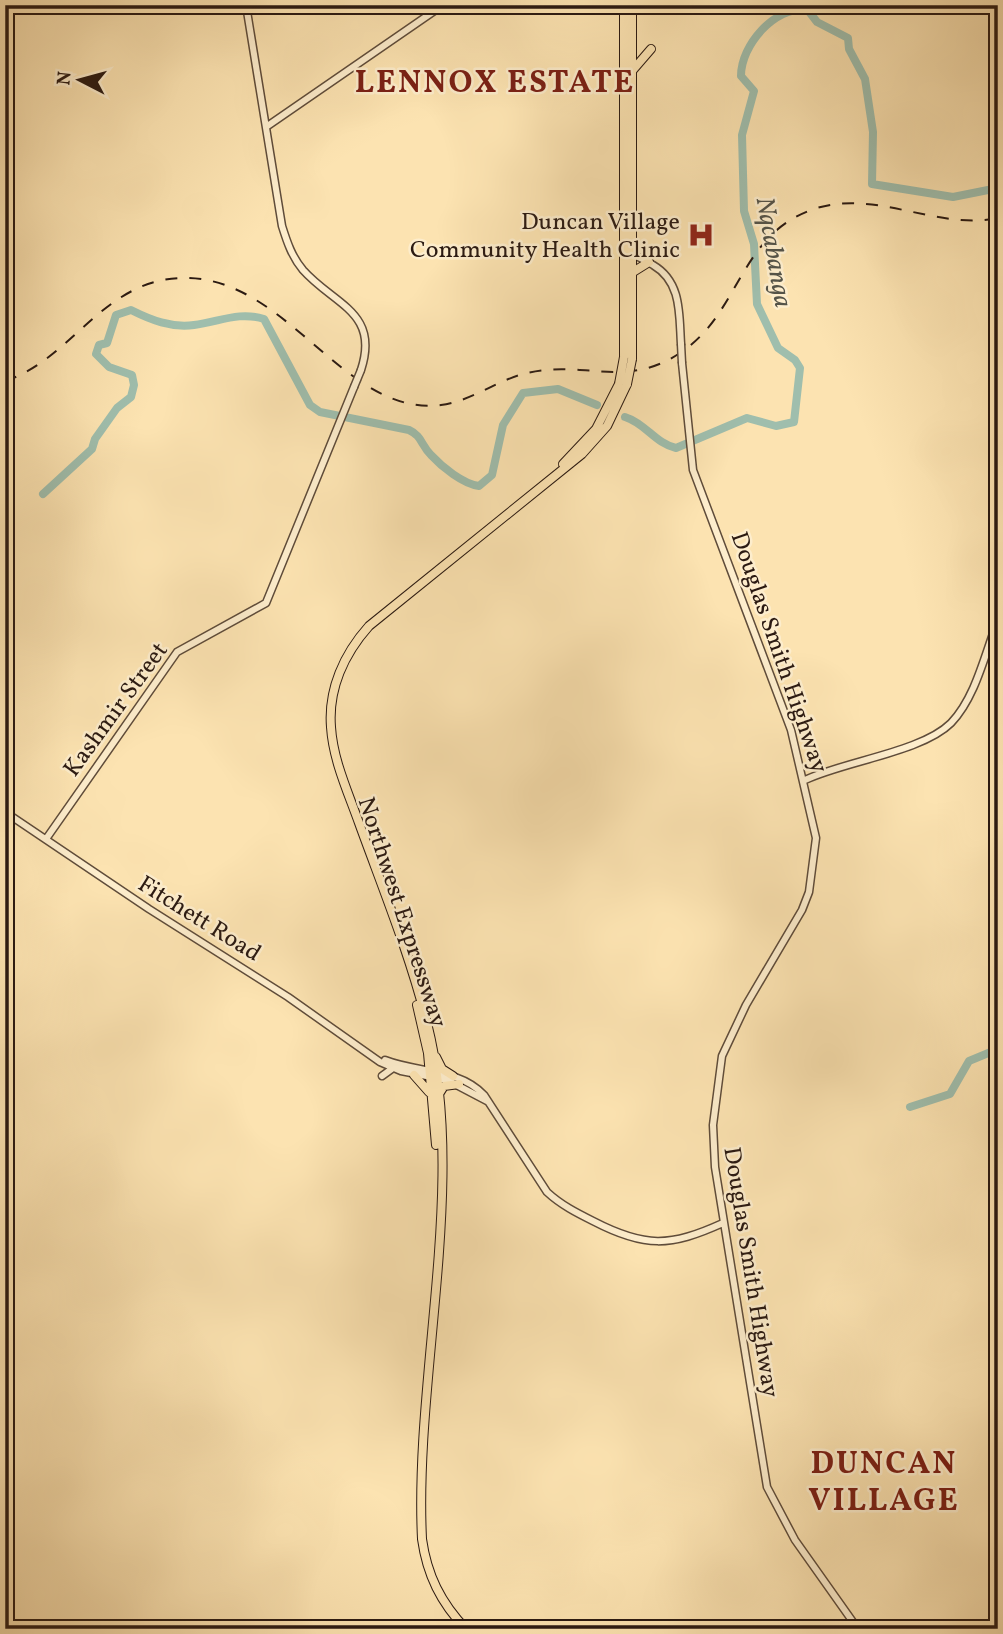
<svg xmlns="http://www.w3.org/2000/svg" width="1003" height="1634" font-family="Vollkorn,serif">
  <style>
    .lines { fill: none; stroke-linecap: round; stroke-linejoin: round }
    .river { stroke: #9fbead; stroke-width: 8 }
    .minor-casing { stroke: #5f4c3a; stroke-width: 9 }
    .major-casing { stroke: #2b1a12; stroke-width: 10 }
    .minor { stroke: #fdedcc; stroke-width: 6 }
    .major { stroke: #fce3b1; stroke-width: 8 }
    .rail { stroke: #2b1a12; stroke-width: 2; stroke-dasharray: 12 12; stroke-linecap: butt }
    .minor-bridge-casing { stroke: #5f4c3a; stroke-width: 9; stroke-linecap: butt }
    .major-bridge-casing { stroke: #2b1a12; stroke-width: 10; stroke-linecap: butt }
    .minor-bridge { stroke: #fdedcc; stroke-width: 6 }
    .major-bridge { stroke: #fce3b1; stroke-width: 8 }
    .labels { text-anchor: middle; stroke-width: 5; stroke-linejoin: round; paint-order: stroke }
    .poi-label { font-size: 24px; fill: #2b1a12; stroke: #fdedcc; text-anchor: end }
    .street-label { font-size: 24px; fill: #2b1a12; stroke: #fdedcc }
    .water-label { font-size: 26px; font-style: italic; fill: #545348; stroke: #fdedcc }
    .district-label { font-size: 32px; font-weight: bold; letter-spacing: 2px; fill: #7a1f14; stroke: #fdedcc }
  </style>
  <rect width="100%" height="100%" fill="#fce3b1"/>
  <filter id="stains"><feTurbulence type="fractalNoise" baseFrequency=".00286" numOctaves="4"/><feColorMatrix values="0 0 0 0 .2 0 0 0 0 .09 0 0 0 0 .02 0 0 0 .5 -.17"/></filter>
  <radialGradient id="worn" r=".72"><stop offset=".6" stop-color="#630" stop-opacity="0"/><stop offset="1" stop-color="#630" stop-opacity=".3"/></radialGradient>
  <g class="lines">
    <path class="river" d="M625,417C645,423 656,444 676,448L747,418L776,426L794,422L800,368L795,360L778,348L757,304L754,244L744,211L742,135L754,91L741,76C741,45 774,7 807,9L817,22L848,38L849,49L865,79L873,132L872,184L953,197L998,188
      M43,494L92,449L95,439L117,408L131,397L134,385L132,375L109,367L96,354L99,345L107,343L116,315L131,310C151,320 171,328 194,325C219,322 239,311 264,319L310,405L320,412L409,430C422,436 421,445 431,455C442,467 463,484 479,486L492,475L503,425L523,393L558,389L597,405
      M910,1107L950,1094L969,1061L998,1049"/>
    <g class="minor-casing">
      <path id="minor" d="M246,5L282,226C287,242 292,257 303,270C334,305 380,312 361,370
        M266,127L443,5
        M628,254C637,255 645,260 653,265C682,282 679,314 681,344
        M682,363L693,470L791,730L816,838L809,892L802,910L746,1005L722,1056L713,1125L715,1167L767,1487L795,1540L858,1629
        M805,780C845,761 922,752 951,723C976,697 985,653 998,620
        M5,812L149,909L288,997L380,1062L401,1071L447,1080L487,1101
        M46,839L177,652L266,603L354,387
        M385,1060C418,1073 459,1068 484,1095L547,1192C561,1205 577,1213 593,1221C645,1248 670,1247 723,1223
        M382,1076L393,1068"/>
    </g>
    <g class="major-casing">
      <path id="major" d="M632,71L651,49
        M633,272L649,262
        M624,357V5
        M632,359V5
        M563,464L596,429L619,384
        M417,1005L428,1053L436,1145
        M436,1057L442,1069L453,1076
        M414,1075L429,1092
        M439,1094L444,1086L459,1084
        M466,1629C441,1603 427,1575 422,1539C414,1374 468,1183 427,1023C410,955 383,889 359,823C348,792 333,760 331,727C328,689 344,654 369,626L582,454L607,426L627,384"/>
    </g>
    <use href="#minor" class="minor"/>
    <use href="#major" class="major"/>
    <path class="rail" d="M5,381C67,361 97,293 163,280C281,258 338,418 441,405C472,401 497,380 527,373C586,359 629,392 687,348C740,308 741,236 811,210C874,187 935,231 998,218"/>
    <g class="minor-bridge-casing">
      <path id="minor-bridge" d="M681,344L682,363
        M354,387L361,370"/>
    </g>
    <g class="major-bridge-casing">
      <path id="major-bridge" d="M619,384L624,357
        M627,384L632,359"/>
    </g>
    <use href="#minor-bridge" class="minor-bridge"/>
    <use href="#major-bridge" class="major-bridge"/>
  </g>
  <defs>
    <g id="hospital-bare" transform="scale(2.1)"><path d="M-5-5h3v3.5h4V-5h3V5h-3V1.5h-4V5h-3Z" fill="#8f2418" stroke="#fdedcc" stroke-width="2.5" paint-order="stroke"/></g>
  </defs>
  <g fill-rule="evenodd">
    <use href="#hospital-bare" x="701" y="235"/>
  </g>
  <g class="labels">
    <g class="poi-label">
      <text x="680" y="229">Duncan Village<tspan x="680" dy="28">Community Health Clinic</tspan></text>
    </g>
    <g class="street-label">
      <text transform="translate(780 652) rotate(71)" y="8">Douglas Smith Highway</text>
      <text transform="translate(115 709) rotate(-54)" y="8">Kashmir Street</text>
      <text transform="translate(403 912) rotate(72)" y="8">Northwest Expressway</text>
      <text transform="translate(200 918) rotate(32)" y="8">Fitchett Road</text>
      <text transform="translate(752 1272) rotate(81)" y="8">Douglas Smith Highway</text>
    </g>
    <g class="water-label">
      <text transform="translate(775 252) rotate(80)" y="9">Nqcabanga</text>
    </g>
    <g class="district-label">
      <text x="495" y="92">LENNOX ESTATE</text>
      <text x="884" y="1473">DUNCAN<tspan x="884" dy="37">VILLAGE</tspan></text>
    </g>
  </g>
  <rect width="1003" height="1634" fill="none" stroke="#fce3b1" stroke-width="28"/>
  <rect x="7" y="7" width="989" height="1620" fill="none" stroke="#2b1a12" stroke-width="3.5"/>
  <rect x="14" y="14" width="975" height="1606" fill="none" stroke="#2b1a12" stroke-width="2"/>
  <g transform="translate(80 80) rotate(276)" stroke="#fdedcc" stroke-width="5" paint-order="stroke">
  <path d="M0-5L12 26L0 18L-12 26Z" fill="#2b1a12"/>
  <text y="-10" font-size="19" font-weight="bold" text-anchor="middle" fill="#2b1a12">N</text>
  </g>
  <rect width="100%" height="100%" filter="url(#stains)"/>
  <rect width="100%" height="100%" fill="url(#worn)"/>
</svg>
